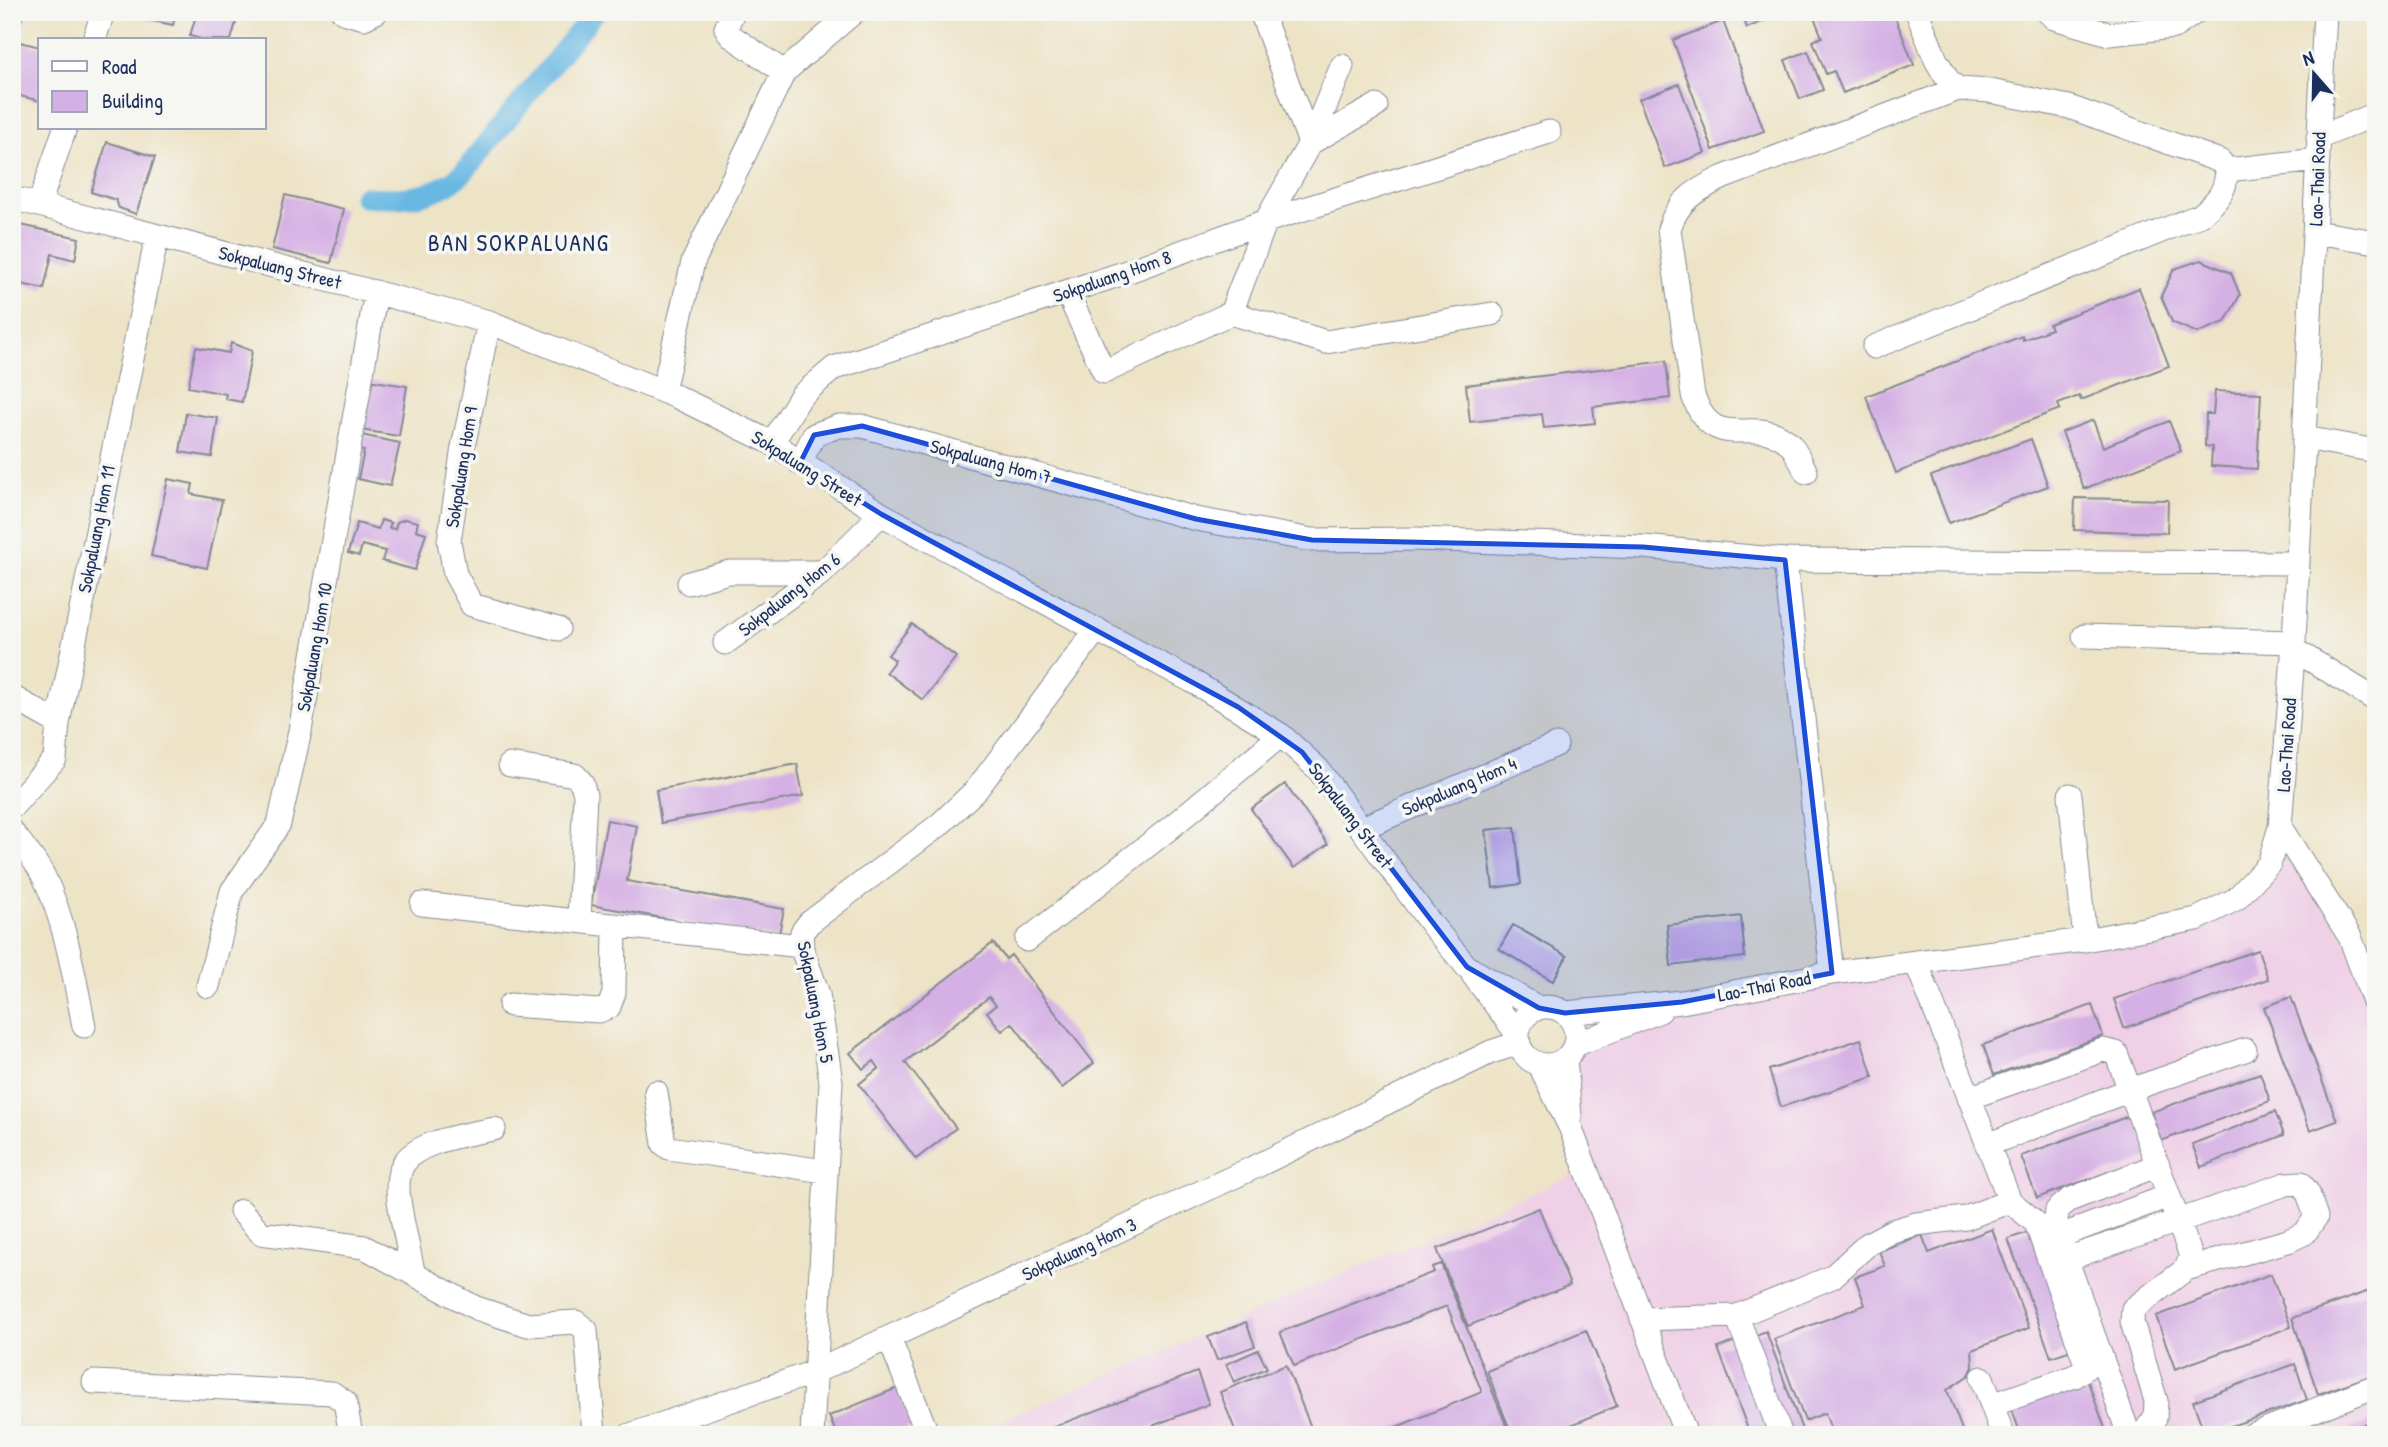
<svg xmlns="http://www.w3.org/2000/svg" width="2388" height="1447" font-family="'Patrick Hand',sans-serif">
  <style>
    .built { fill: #efd0e6 }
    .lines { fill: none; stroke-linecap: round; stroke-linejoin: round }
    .canal { stroke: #67b8e2; stroke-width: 21 }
    .building { fill: #d5b0e4 }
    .minor-casing { stroke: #848992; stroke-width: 25 }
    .minor { stroke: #fff; stroke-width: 23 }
    .marked { fill: #1d4ed8; fill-opacity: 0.2; stroke: #1d4ed8; stroke-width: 5; stroke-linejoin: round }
    .labels { text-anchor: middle; stroke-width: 7; stroke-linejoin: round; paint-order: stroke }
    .street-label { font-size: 19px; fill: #1b2f5e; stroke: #f6f6f2 }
    .quarter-label { font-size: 23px; letter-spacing: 2px; fill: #1b2f5e; stroke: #f6f6f2 }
  </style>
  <rect width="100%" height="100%" fill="#f6f6f2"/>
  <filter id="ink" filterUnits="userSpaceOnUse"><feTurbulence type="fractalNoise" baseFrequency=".0143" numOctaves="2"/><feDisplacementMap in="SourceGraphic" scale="14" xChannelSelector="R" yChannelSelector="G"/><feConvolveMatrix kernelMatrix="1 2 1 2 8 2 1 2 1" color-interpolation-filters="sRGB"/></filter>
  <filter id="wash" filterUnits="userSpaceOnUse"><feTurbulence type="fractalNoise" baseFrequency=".00686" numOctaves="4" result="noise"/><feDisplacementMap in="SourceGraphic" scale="28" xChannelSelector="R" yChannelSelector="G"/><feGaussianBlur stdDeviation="1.57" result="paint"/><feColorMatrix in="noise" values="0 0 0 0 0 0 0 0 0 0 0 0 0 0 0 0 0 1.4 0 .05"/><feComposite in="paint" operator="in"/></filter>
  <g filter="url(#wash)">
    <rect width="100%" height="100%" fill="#ede3c6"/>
    <path class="built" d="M2282,840L2346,940L2376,1021V1435H1694L1588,1162L1551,1048L1563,1041L1568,1021L2201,924Z
      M1580,1172L1678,1435H969Z"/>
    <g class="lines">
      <path class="canal" d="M364,197C402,200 433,199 463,173L595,12"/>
    </g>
    <g id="blocks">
      <path class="building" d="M12,12H24L18,30L12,28Z
        M146,12H176L173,25L144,19Z
        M197,12H239L231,40H205L190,36Z
        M1741,12H1786L1747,28Z
        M1826,12H1893L1914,65L1843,93L1834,71L1826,74L1813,41L1822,37L1814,17Z
        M1940,12H1977V13L1958,19Z
        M1723,21L1764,131L1713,150L1673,40Z
        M20,42L40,47V101L12,94V72Z
        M1808,51L1823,90L1800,99L1785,60Z
        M1679,84L1705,153L1665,168L1639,99Z
        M107,142L155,157L136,214L119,208L116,200L91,192Z
        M285,195L344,209L331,263L272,249Z
        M12,223L79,238L75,260L52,254L44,289L12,282Z
        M2201,260L2231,273L2240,295L2225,322L2197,333L2172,322L2161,296L2174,269Z
        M2139,288L2169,366L2081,400L2079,396L2058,404L2060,409L1896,473L1866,396L2022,336L2023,340L2051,329L2049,324Z
        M231,343L252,351L242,402L225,399L226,394L188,387L196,347L229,353Z
        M1666,361L1670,398L1593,407L1595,423L1544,428L1542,414L1470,422L1466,385Z
        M368,380L407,386L399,436L360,430Z
        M2215,391L2261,393L2257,469L2211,466L2212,447L2205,446L2206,414H2213Z
        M186,413L218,418L212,457L180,452Z
        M2093,420L2103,447L2169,421L2181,451L2084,489L2062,432Z
        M361,435L400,443L390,486L358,479L364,451L358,450Z
        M2031,439L2048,486L1949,523L1931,476Z
        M168,479L193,484L191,494L222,500L207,568L151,556Z
        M2075,498L2168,500L2167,533L2074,530Z
        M405,519L418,522L416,530L426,533L415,570L382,561L385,551L362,545L359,556L348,553L357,523L378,529L381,520L391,523L389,528L395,529L397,522Z
        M912,624L956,657L923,700L886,672L895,660L888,655Z
        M797,764L803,796L661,823L656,790Z
        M1285,784L1328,844L1294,868L1251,809Z
        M607,820L637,826L627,881L784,909L778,939L591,905Z
        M1515,827L1521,884L1493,888L1486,830Z
        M1741,916L1745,957L1671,966L1667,925Z
        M1513,925L1567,956L1553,981L1499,949Z
        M993,943L1006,959L1011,955L1094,1063L1062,1088L1012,1023L1002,1031L987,1012L996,1005L989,997L905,1062L956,1128L916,1159L859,1084L879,1068L874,1061L863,1069L850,1053Z
        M2258,950L2268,979L2124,1028L2114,999Z
        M2291,997L2337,1121L2310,1131L2264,1007Z
        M2092,1005L2103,1036L1994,1075L1983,1045Z
        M1861,1039L1873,1077L1781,1107L1769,1070Z
        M2260,1073L2270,1101L2161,1141L2151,1112Z
        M2275,1112L2284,1135L2201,1167L2192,1144Z
        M2134,1114L2150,1157L2037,1198L2021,1156Z
        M1539,1208L1570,1285L1468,1326L1437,1249Z
        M1992,1229L2029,1328L1972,1350L1973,1367L1969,1375L1947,1390L1964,1435H1833L1825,1413L1805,1421L1774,1339L1865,1305L1855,1277L1885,1266L1879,1251L1922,1235L1929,1253Z
        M2034,1230L2077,1348L2051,1357L2008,1239Z
        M1441,1264L1510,1435H1499L1496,1430L1484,1435H1377L1482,1392L1447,1306L1294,1366L1280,1332L1434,1272L1432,1267Z
        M2271,1274L2291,1327L2175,1369L2156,1316Z
        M2375,1289L2376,1374L2318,1394L2292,1318Z
        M1246,1322L1255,1346L1217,1360L1208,1337Z
        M1586,1330L1617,1406L1547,1435H1512L1487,1371Z
        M1766,1331L1804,1435H1787L1751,1337Z
        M1735,1341L1770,1435H1750L1718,1348Z
        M1258,1350L1267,1368L1234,1382L1226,1364Z
        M2295,1364L2307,1400L2205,1435L2193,1401Z
        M1286,1365L1314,1435H1237L1220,1392Z
        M1197,1372L1209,1404L1129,1435H1041L1040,1432Z
        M2087,1379L2105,1428L2087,1435H2021L2011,1407Z
        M897,1388L912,1426L891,1435H837L829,1416Z
        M2376,1420V1435H2336V1434Z"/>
    </g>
  </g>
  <g filter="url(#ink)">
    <use href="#blocks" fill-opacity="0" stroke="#848992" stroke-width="2"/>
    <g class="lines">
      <g class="minor-casing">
        <path id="minor" d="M343,12L364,18L376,12
          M733,12L726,28L731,36L784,72
          M1917,12L1936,60L1948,80L1958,89L1990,91L2069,107L2220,161L2227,170
          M2048,12L2054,18L2109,34L2174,27L2196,12
          M94,40L103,12
          M2318,138L2376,114
          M1310,143L1342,66
          M1310,143L1376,106
          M12,198L489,322L677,397L772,443L881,514L1192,681L1281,735L1318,769L1431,924L1467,967L1539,1008
          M39,205L65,128
          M2315,232L2376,242
          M1067,292L1104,372L1231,313L1266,221L1549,132
          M1231,313L1326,342L1492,314
          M489,322L463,447L449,541L455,574L472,605L558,629
          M1874,347L2201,215C2217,201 2226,192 2227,170L2318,160
          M663,391L693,262L784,72L854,12
          M2305,438L2376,451
          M772,443L801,396L834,368L1118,275L1266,221L1310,143L1261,12
          M800,463L814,435L839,426H862L1196,519L1312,540L1415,539L1643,547L1785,560L2297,563
          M1806,472C1801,463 1796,450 1789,443C1755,412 1714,458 1693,395L1669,229C1678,199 1697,190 1724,177L1958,89
          M1785,560L1832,973
          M689,583L729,572H823
          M2084,636L2294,642
          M725,643L823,572L881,514
          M2293,649L2376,700
          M12,697L58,723
          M510,765L575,775L582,783L585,795L579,921
          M2070,795L2085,940
          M12,807L55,759L58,723L157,236
          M2280,827L2350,937L2376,1007
          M1362,828L1556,745
          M12,832C23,846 36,861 44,877C66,923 74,976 84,1026
          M422,904L801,946
          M1027,940L1170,828L1281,735
          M1916,962L2010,1201L2036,1223L2087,1367L2075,1376L1992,1405
          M1473,975L1518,1035
          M208,986L232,891L279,824L300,731L376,292
          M510,1005L599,1011L609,1007L614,993L615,925
          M1518 1036a29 29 0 1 1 58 0a29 29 0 1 1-58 0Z
          M1565,1013L1682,1002L1832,973L2085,940L2197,919L2236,899L2269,864L2280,827L2294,642L2325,12
          M1575,1045L1660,1011
          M1565,1059L1570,1116
          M1539,1064L1571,1129L1686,1435
          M656,1092L664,1144L669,1148L824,1171
          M1969,1098L2103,1050L2116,1053L2130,1090L1987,1145
          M2158,1165L2069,1200L2057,1210L2056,1222L2065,1255H2078L2286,1184L2301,1183L2308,1193L2316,1217L2305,1233L2288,1241L2186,1269
          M241,1211L261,1233L364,1247L476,1308L528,1325L576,1322L586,1330L594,1435
          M2060,1236L2169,1196
          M2065,1255L2129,1435
          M413,1271C392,1167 375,1150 494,1129
          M1642,1319L1737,1316
          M889,1338L925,1428
          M1982,1378L2003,1435
          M94,1382L332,1393L345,1402L351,1435
          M630,1435L817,1371L1257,1166L1491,1052L1519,1043
          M812,1435L831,1082L818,994L801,946L802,932L809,923L939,825L977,789L1097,629
          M1781,1435L1737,1316L1832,1277L1868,1244L1892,1231L1916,1224L1966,1218L2010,1201
          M2142,1435L2155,1418L2156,1401L2132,1322L2133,1309L2186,1269L2191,1256L2130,1090L2245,1050
          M2252,1435L2376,1386"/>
      </g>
      <use href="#minor" class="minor"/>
    </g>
  </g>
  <path class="marked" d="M862,426L1196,519L1312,540L1643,547L1785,560L1832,973L1682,1002L1565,1013L1539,1008L1467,967L1302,752L1238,707L881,514L800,463L814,435Z"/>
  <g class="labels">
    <g class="street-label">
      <text transform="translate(2317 179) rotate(-88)" y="7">Lao-Thai Road</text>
      <text transform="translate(280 267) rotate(14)" y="7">Sokpaluang Street</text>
      <text transform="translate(1112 276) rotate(-19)" y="7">Sokpaluang Hom 8</text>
      <text transform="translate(991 461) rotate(15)" y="7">Sokpaluang Hom 7</text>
      <text transform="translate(461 467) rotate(-81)" y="7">Sokpaluang Hom 9</text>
      <text transform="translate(807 468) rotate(32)" y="7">Sokpaluang Street</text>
      <text transform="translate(96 529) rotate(-79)" y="7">Sokpaluang Hom 11</text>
      <text transform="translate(789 594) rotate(-38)" y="7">Sokpaluang Hom 6</text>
      <text transform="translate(314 647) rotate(-80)" y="7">Sokpaluang Hom 10</text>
      <text transform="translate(2286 745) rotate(-86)" y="7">Lao-Thai Road</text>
      <text transform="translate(1459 786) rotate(-23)" y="7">Sokpaluang Hom 4</text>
      <text transform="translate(1351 815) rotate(53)" y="7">Sokpaluang Street</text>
      <text transform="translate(1764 986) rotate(-11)" y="7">Lao-Thai Road</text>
      <text transform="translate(816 1002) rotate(79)" y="7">Sokpaluang Hom 5</text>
      <text transform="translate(1079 1249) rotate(-25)" y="7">Sokpaluang Hom 3</text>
    </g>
    <g class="quarter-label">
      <text x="519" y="251">BAN SOKPALUANG</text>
    </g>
  </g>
  <rect width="2388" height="1447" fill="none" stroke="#f6f6f2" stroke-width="42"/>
  <rect x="38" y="38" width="228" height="91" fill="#f6f6f2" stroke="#9ea6b7" stroke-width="2"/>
  <rect x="52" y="61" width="35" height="10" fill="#ffffff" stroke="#9ea6b7" stroke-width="2"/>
  <text x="102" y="74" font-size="21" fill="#1b2f5e">Road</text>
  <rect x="52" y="91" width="35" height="21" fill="#d5b0e4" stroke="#9ea6b7" stroke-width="2"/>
  <text x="102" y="108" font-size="21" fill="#1b2f5e">Building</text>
  <g transform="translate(2314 74) rotate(340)" stroke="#f6f6f2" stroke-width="5" paint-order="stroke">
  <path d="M0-5L12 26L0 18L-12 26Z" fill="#1b2f5e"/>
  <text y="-10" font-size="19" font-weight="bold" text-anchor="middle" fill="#1b2f5e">N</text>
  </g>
</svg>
